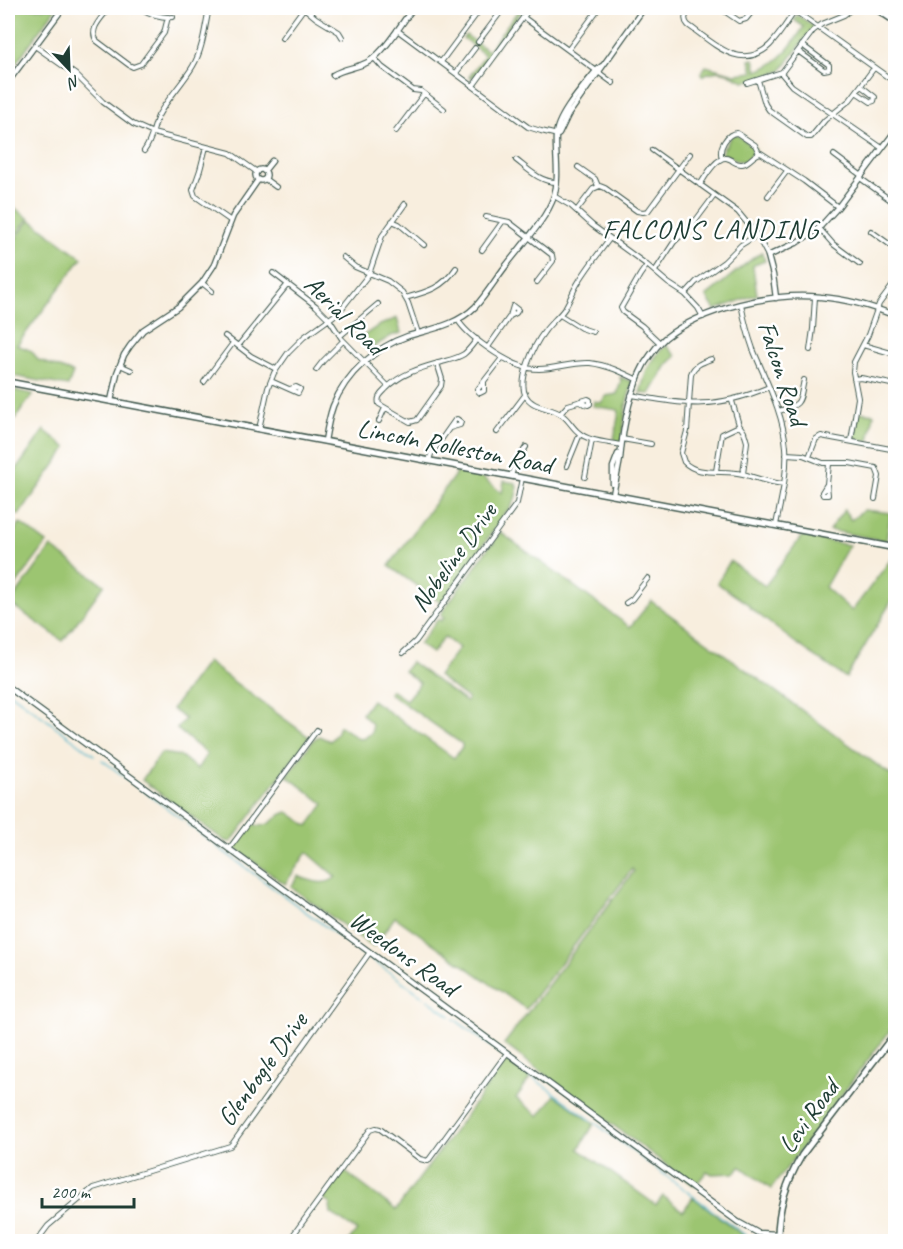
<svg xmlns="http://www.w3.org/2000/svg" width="903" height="1249" font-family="Caveat,sans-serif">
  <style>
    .green { fill: #9cc571; stroke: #5e8152; stroke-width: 1.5 }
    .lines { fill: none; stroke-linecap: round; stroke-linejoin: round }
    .stream { stroke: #4ab3c9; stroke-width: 1.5 }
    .minor-casing { stroke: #40584e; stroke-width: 6 }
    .tertiary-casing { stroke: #40584e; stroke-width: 7 }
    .secondary-casing { stroke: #40584e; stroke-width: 8 }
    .minor { stroke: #fff; stroke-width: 4 }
    .tertiary { stroke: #fff; stroke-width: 4.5 }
    .secondary { stroke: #fff; stroke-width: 5 }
    .labels { text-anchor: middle; stroke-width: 5; stroke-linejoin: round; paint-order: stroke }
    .street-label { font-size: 26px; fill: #1f3d34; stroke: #fff }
    .neighbourhood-label { font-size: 27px; letter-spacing: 1.5px; fill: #1f3d34; stroke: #fff }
  </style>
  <rect width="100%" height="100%" fill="#fff"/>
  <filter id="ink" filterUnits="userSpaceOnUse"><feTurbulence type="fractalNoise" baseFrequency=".0167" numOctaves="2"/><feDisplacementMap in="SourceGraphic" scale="12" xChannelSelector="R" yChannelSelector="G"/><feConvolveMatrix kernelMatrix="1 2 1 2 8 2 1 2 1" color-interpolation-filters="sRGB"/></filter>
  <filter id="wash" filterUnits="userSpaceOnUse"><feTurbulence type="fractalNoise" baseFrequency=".008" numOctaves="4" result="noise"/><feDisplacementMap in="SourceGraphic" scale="24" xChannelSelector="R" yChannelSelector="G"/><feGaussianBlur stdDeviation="1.35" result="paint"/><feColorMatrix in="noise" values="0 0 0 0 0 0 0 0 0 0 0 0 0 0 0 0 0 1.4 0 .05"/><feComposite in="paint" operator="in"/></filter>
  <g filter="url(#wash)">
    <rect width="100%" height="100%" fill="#f8eede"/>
    <path class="green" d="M8,8H56L8,74Z
      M520,8H524L474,77L471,78L469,77L485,55L463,38L466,35L488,51Z
      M797,15L812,25L813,28L781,71L753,80L744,81L727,73L719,71L708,73L702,76L701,73L706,66L735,74L753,72L750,60L754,59L757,71C781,63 790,47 804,27L794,20Z
      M736,134L756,149C739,170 743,159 722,154L723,147H725L732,135Z
      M8,203L82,258L17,345L32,351L38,360L73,373L68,386L8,375V249L29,221L27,220L8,245Z
      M762,252L765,261L754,265L753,267L757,295L752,296L715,310L706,296C725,282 742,265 762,252Z
      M397,318L401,333L391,336L372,348L363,336L378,326Z
      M666,345L676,356L667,365L650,394L640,393L647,369L659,352Z
      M620,377L633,382L627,401L621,445L614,439L619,412L618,410L593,406L594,401L601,403L606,396L617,394L621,381Z
      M8,389L33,394L8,429Z
      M859,412L874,414L869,441L856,440L855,438Z
      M44,430L67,448L19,515L8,507V479L9,480Z
      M457,472L480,476L502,493L504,481L516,483C519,493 514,503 508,511L505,512L503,514L504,516L441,603L389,566Z
      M844,510L851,520L864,510L891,513L886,541L829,530Z
      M20,523L47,543L8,596V540Z
      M500,532L630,627L651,601L895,778V1024L771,1189L740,1166L735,1173L712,1174L707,1171L695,1186L504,1044L634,871L632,869L526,1009L395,917L373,947L291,887L298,876C311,881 325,887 336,877L307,852L285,884L236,849L235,845L252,823H255V825C271,829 274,815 288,812L308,826L324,804L287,776L314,739L319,736L330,741L336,734L339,726H340L359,739L365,738L372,732V724L362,714L372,700L454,758L462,747V744L389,693L391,690L406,700L420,683L404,671L411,662L466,702L468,699L438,676L459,648L444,637L432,653L419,644L438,619L441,621L444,618L440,615L465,580L467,579L491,544H494V541Z
      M802,536L849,545L825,587L852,611L895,554V595L846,678L793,641L749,607V605L717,583L730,561L765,586Z
      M51,547L104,585L63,641L11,604V602Z
      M207,662L309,737L231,842L225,841L142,780L161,753L181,756L197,769L207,754L177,729L185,719L172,709Z
      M506,1061L530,1078L516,1098L539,1116L555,1095L594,1124L579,1149L656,1205L663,1196L683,1211L693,1197L745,1237L742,1241H348L357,1231L331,1213L330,1204L323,1199L344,1171L396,1210Z"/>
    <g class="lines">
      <path class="stream" d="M8,691L94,755
        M102,760L183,820
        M187,823L211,842
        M215,845L363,954
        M371,959L424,997
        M428,1000L450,1016
        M454,1019L499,1052
        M510,1061L602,1128L749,1238L752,1242"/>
    </g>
  </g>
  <g filter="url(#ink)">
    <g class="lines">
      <g class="minor-casing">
        <path id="minor" d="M109,8C102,18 88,29 97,41L129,65L133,67L141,64L164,33L168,17
          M140,8C150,14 161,18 173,17
          M304,8L316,18L339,32L342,37
          M367,8L369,9L370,8
          M490,8L500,13L506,8
          M691,8C687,14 682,18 688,25C712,42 741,73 770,45C780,35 787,22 795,11
          M720,8L739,21L746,19L755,8
          M791,8L896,83
          M523,17L613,83
          M397,30L528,127L541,131L558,135
          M282,38L304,8
          M478,42L500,13
          M35,46L76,75L103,102L133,124L153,133L230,153L257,172
          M568,50L599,8
          M798,51L824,70L829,69V65L802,45
          M374,58L382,67L409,87L413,90L421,91L444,109
          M441,62L481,8
          M456,73L475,48
          M781,73L792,86L882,148
          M758,80L765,104L769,110L807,137H811L825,120L850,100L874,68
          M747,83L782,72L813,31L822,24L844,15L853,8
          M473,86L530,8
          M856,92L871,102L874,101L875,97L861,86
          M396,131L424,94
          M206,147L200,170L193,190L195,196L231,221
          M652,150L738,212L757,235L768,256
          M144,151C152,141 153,128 158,116C167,99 183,83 193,66C203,49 205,27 209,8
          M834,155L862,176
          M722,158C718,148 727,133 737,133L755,145L759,153
          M516,160C529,170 540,182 557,182
          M578,167L595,179L598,186
          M860,178L896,204
          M265,179L276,187
          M700,185C705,177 718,153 729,159C734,161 736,165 742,164C750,163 753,154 761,153L804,181L838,207
          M554,196L571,206L592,225L647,265L668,283L685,294L698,308L703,317
          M768,196L787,171
          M577,210L593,189L600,186L605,188L637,211L643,212L648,211L690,154
          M486,217L509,222L552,255L553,261L537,282
          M392,221L399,224L424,245
          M819,228L833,244L860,264
          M871,231L896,249
          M610,238C599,253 587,268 578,283C573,291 570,300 565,308C559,317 550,323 544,332C534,345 517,381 526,396C532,408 551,407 562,415C568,419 572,427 578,432C589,442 607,442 621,445
          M482,250L503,221
          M343,257L355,267L388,281L402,292L408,303L418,333
          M647,265L640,275L621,308L623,312L642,326L660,343
          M655,271L674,242L693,224L714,196
          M273,273L316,306L329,319L342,339L388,386
          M202,283L212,291
          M685,294L696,282L724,262L741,245L757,235
          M405,298C427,292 443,288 456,268
          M741,304C744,319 748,335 753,349C766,381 783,412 786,447C788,473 781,499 776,525
          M560,315L581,328L593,332
          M458,320C467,336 503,360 521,366C526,368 533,369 539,369C556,369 572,362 590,363C607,365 622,372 638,380
          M225,336L251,356L276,369
          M340,336L378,304
          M863,345L891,353
          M238,346L288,284
          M488,347L510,316L513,306L518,310L516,313L510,316
          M810,350L813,329L815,297
          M711,359C703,362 694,365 691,374L687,431L681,453L684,462C698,477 724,469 743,474C757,478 769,483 784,484
          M437,363L442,379L441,386L417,420L410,422L379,404C377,397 381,394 386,389C401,373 421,368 442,362C449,360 458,358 464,354C469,350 473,344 477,339
          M120,365L131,370
          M316,370L323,361L343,341
          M854,379L861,378L896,385
          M271,381L298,393L300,389L296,387L290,389
          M204,382L233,343
          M484,382V391L480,393L478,391V389L502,358
          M631,395C688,405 714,410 769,387
          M732,401L739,425L744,432L747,442L743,474
          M779,411C803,404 799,402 804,380
          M560,414L568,405L588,399L590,400V404L588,405L579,402
          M379,421L385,408
          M259,429L268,388L274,373L288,353L304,337L339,312L369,274L382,236L405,204
          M497,432L525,395
          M622,439L651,444
          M851,441L858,398L853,372L854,362L868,335L879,304L896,281
          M786,454L803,455L823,463H849L876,468L879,476L875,499
          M809,457L816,439L821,436L896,450
          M429,461L431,454L455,420L457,419L461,422L460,425L450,428
          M567,466L580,434
          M716,471L722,434L739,426
          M511,476L515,464L526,447
          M585,477L592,440
          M827,484L822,492L823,495H828L827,484L829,464
          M626,603L632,599L648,578
          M403,653L416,641L517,503L522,478
          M229,849L317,730
          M36,1242L48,1226L93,1188L230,1146L233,1143L370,952
          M288,1242L370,1130L376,1128L380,1129L420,1159L428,1161L507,1053"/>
      </g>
      <g class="tertiary-casing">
        <path id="tertiary" d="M333,75C344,68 357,68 368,62C384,53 402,23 413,8
          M8,82L63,8
          M559,134L568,115L644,8
          M255.5 175a5.5 5.5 0 1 1 11 0a5.5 5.5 0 1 1-11 0Z
          M264,171L272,161
          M776,298L773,275L768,256L796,243L819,228L838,207L896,130
          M111,401L117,373L124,355L130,346L143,330L178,307L202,283L214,265L233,216L258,180
          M325,441C327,429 329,417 333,406C346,373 376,347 408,336C432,329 457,325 475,307C486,295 495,280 505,267C520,247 547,219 554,196C560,177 555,156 556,136C556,117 584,86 596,71L602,66
          M613,484V467L618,454
          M613,495C615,483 618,471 620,459C623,426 629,392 645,363C651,354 657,345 665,338C703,308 773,292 821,297C846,299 871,306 896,316
          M8,687L738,1222L758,1233L777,1234"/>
      </g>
      <g class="secondary-casing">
        <path id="secondary" d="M875,8L896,22
          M8,382L896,548
          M778,1242C777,1209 786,1182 802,1155L896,1032"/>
      </g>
      <use href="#minor" class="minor"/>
      <use href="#tertiary" class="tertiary"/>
      <use href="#secondary" class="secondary"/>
    </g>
  </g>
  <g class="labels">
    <g class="street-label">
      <text transform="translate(345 315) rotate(45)" y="9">Aerial Road</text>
      <text transform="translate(783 373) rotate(72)" y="9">Falcon Road</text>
      <text transform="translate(455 446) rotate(11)" y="9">Lincoln Rolleston Road</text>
      <text transform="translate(453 557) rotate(-54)" y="9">Nobeline Drive</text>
      <text transform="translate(404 953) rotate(36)" y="9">Weedons Road</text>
      <text transform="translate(262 1069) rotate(-54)" y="9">Glenbogle Drive</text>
      <text transform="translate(808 1116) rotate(-54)" y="9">Levi Road</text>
    </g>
    <g class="neighbourhood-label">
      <text x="711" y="238">FALCONS LANDING</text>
    </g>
  </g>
  <rect width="903" height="1249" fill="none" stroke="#fff" stroke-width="30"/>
  <g transform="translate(69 69) rotate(157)" stroke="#ffffff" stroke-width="4.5" paint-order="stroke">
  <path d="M0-4.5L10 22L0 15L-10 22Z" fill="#1f3d34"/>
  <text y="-9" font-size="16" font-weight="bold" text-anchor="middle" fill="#1f3d34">N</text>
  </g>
  <path d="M42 1198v9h92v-9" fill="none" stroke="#1f3d34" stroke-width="3"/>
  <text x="51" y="1198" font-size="18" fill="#1f3d34" stroke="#ffffff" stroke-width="4.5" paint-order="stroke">200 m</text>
</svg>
